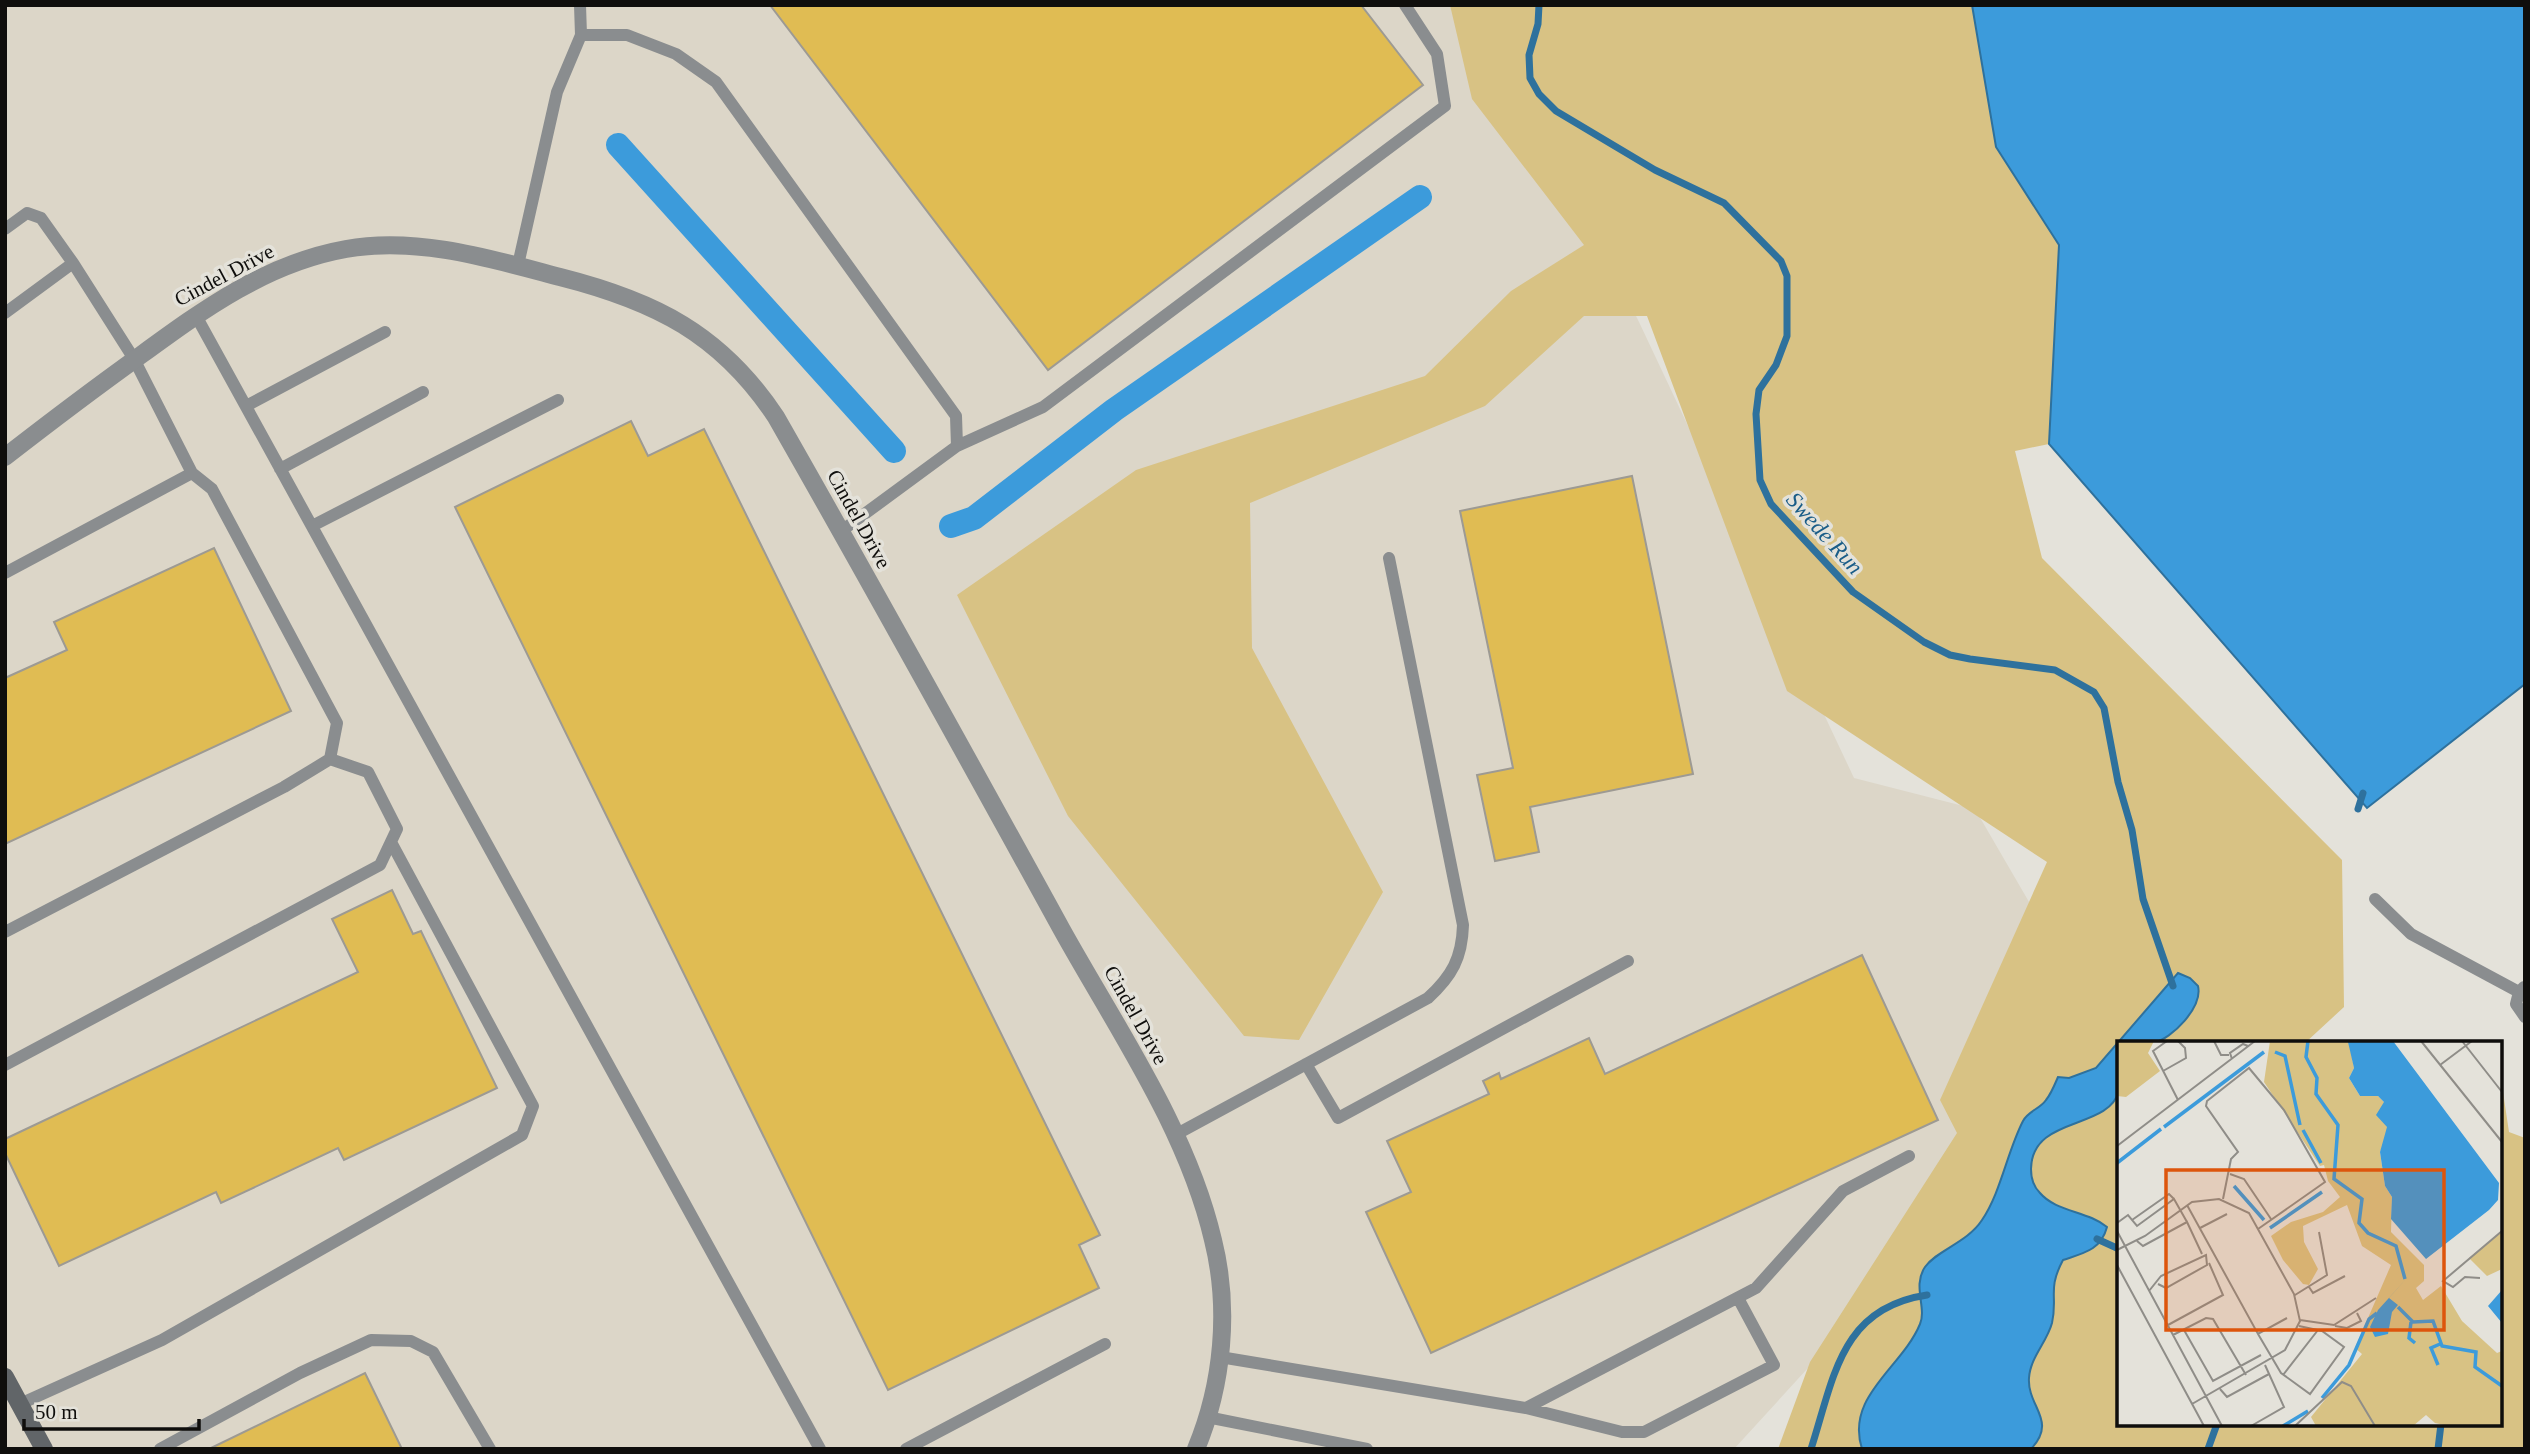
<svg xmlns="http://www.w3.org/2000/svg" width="2530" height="1454" font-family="Georgia,serif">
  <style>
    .built { fill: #dcd6c8 }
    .green { fill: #d8c284 }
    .water { fill: #3c9bdb; stroke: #2e719d; stroke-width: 2 }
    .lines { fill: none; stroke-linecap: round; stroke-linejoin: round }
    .stream { stroke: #2e719d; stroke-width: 7 }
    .canal { stroke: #3c9bdb; stroke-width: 24 }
    .building { fill: #e0bc53; stroke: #9d9a93; stroke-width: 2 }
    .lane { stroke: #8a8d8f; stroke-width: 12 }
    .street { stroke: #8a8d8f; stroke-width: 18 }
    .secondary { stroke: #616568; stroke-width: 18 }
    .labels { text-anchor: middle; stroke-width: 7; stroke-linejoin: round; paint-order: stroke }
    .street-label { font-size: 21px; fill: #0f0e0c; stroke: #e4e2da }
    .water-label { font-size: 23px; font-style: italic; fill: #1a5d88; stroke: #e4e2da }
    .inset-river { fill: none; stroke: #3c9bdb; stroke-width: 3.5 }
    .inset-road { fill: none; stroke: #8f8d88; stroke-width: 2 }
    .view { fill: #dd550c; fill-opacity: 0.15; stroke: #dd550c; stroke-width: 3.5 }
    .inset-edge { fill: none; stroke: #0f0e0c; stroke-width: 3.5 }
  </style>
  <rect width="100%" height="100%" fill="#e4e2da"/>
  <path class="built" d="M5,5H1483L1639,322L1854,778L1975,809L2046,931L2000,1158L1734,1449H5Z"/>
  <path class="green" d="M1450,5H1972L1996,147L2059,245L2049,444L2015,451L2042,558L2342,860L2344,1007L2305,1043H2119V1424H2500V1072L2509,1132L2525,1138V1449H1778L1810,1362L1957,1133L1940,1100L2047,862L1787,691L1647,316H1584L1485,406L1250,503L1252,648L1383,892L1299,1040L1244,1036L1068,816L957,595L1136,470L1425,376L1511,291L1584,245L1472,99Z"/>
  <path class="water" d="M1972,5H2525V684L2367,808L2049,444L2059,245L1996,147Z
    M2178,973L2190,978L2198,986C2203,1007 2172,1039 2153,1043C2142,1045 2129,1043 2119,1043C2119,1057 2123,1078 2119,1091C2108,1131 2032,1115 2031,1169C2031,1178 2033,1186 2040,1193C2056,1212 2088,1211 2107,1227C2101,1250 2084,1253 2063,1260C2047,1290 2058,1296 2052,1323C2047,1342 2030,1358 2029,1378C2027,1407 2058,1420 2031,1449H1862C1845,1396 1902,1368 1920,1324C1927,1308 1912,1286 1925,1267C1937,1250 1967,1243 1982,1220C2001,1192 2007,1152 2023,1121C2028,1111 2040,1109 2046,1100C2051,1094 2055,1084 2058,1077L2069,1078L2096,1068Z"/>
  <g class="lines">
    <path class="stream" d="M1539,5L1538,24L1529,55L1530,78L1539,94L1556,111L1655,170L1724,203L1781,261L1787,276V336L1776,365L1759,390L1756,414L1760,480L1771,504L1853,592L1924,642L1950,655L1970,659L2055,670L2094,692L2104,708L2118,782L2132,830L2143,899L2173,986
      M2358,809L2363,793
      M2097,1239L2119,1249
      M1811,1449C1834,1378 1840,1308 1927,1295
      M2208,1449L2217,1424
      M2438,1449L2441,1424"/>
    <path class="canal" d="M618,145L894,451
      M951,526L974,518L1114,410L1420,197"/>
  </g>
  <path class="building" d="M770,5H1361L1423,85L1048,370Z
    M631,421L648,456L704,429L1100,1235L1079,1245L1099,1288L888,1390L455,507Z
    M1632,476L1693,774L1530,807L1539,852L1495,861L1477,775L1513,768L1460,511Z
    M214,548L291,711L5,844V678L67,650L54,622Z
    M392,890L413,934L421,931L497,1088L344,1160L338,1148L221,1203L216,1192L59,1266L5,1153V1139L358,972L332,919Z
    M1862,955L1938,1120L1431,1353L1366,1212L1411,1192L1387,1141L1489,1094L1483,1081L1499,1073L1501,1079L1589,1038L1605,1074Z
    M365,1373L402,1449H209Z"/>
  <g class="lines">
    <path class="lane" d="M581,35H627L676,54L716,82L956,416L957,446
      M5,229L27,213L41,218L73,263
      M518,265L557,92L581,35L580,5
      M5,313L73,263L134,359L192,473
      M195,314L820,1449
      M246,406L385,332
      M280,469L423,392
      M312,526L558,400
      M840,532L957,446L1043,407L1445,106L1437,54L1405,5
      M5,573L192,473L212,489L337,723L330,759
      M2375,899L2411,934L2519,992
      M5,932L284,787L330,759L368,772L397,829L380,865L5,1065
      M2524,987L2519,992L2516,1004L2525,1017
      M1306,1064L1338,1118L1628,961
      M1175,1135L1428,998C1452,976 1462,958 1463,925L1389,558
      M1220,1357L1526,1408L1756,1288L1843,1191L1909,1156
      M20,1404L162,1340L522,1135L533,1106L391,842
      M1526,1408L1622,1432H1644L1774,1365L1738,1298
      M1207,1417L1367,1449
      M160,1449L300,1373L371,1340L411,1341L433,1352L490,1449
      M906,1449L1105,1344"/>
    <path class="street" d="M5,457C50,422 95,388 141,355C204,309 267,263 346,249C417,236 492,259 560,277C655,301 721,334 776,417C873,587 968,759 1062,930C1117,1029 1187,1129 1213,1240C1230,1308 1223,1384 1196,1449"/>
    <path class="secondary" d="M5,1377L44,1449"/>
  </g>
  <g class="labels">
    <g class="street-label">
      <text transform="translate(224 275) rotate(-28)" y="7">Cindel Drive</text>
      <text transform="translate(859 519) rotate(61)" y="7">Cindel Drive</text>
      <text transform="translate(1136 1015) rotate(61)" y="7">Cindel Drive</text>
    </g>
    <g class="water-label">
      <text transform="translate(1825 533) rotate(48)" y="8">Swede Run</text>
    </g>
  </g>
  <g transform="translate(2117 1041)">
    <rect width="385" height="385" fill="#e4e2da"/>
    <path d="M37,0L31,12L43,30L9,56L0,55V1ZM153,0H232L237,27L232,37L243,55H261L267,61L271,95L263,111L268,145L275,156L274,191L307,224V240L299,247L306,259L324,245L345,280L380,312L385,310V385H332L318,382L309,374L296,385H199L194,376L245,313L238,307L274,224L245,205L230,164L186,185L187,201L201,228L192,244L186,243L166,219L154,195L174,181L206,171L223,156L211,140L207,124L203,125L147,41ZM385,190V228L370,235L352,217Z" fill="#d8c284"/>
    <path d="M276,0L382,142L381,159L372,169L309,218L274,178L275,156L268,145L263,111L270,86L259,74L267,61L261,55H243L232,37L237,27L231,1ZM290,237L272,257L281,264L275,271L271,293L258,296L253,286L261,269ZM385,249V282L371,265Z" fill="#3c9bdb"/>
    <path class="inset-river" d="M191,0L189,16L200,37L199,53L221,84L217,138L245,158L242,182L251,192L279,205L288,238M158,11L168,15L183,84M47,86L147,11M186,89L204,122M0,122L44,88M117,145L147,179M153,187L205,151M281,266L296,281L316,280L325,305L359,311L358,326L385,345M294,281L292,297L298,302M321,324L314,307L323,303M205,357L232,324L252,278L260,272M166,385L191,370"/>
    <path class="inset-road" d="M50,0L36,10L61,59M97,0L104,14H112M304,0L385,101M345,0L385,51M115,18L113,12L126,3L131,5M323,24L355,0M46,30L69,17L68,7L61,0M0,105L138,0M113,133L127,138L154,178M106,158L114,118L121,111L89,65L90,60L132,27L167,69L208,141L141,188M70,164L141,293L170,277M15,179L52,153L57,158M0,182L11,174L20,185L57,158L70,181M83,187L110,173M0,190L105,385M20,200L26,205L70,181L85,213M0,209L28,195L75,161L102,158L132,172L177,253L183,280L168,309L75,363M0,224L87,385M363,237L348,236L336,246L326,240L385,190M192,246L196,252L228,235M32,250L44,235L89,214L90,224L49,247L41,243M178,254L210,234L202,191M183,279L217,284L259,257M51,284L106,254L92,222M218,285L230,287L244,280L240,272M67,289L96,340L144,314M141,293L164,332L193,353L227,306L205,290L182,285M56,294L89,277L96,278L129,334M166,334L201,289M103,348L110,356L152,333M134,385L167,366L148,324M178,385L225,341L234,345L258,385"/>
    <path class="view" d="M49,129H327V289H49Z"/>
    <rect width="385" height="385" class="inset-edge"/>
  </g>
  <rect width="2530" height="1454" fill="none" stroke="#0f0e0c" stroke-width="14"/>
  <path d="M24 1419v10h175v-10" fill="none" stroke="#0f0e0c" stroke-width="3.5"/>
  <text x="35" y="1419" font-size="21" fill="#0f0e0c" stroke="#e4e2da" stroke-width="5" paint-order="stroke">50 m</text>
</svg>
